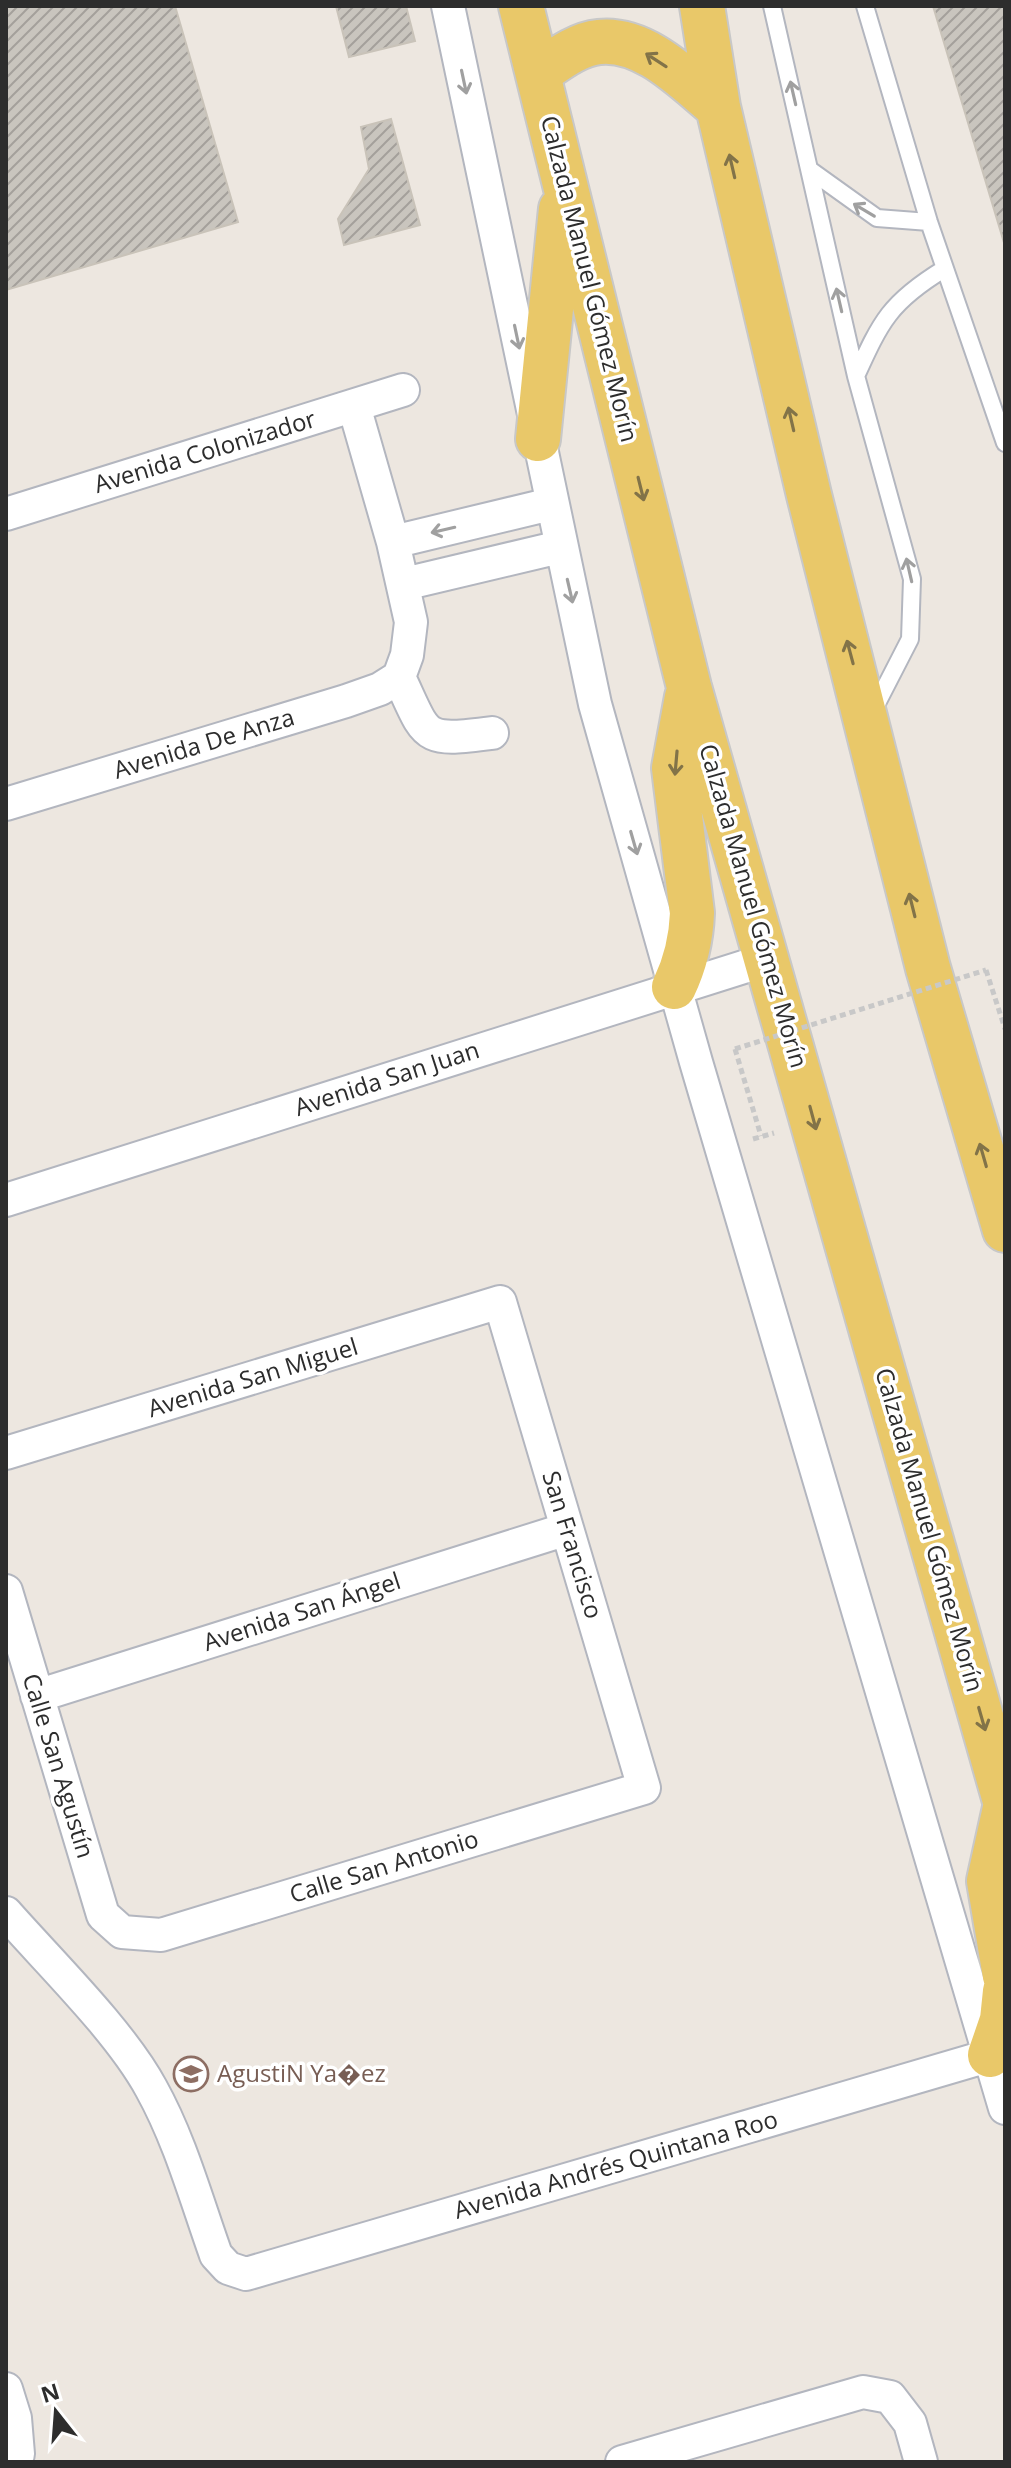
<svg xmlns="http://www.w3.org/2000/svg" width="1011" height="2468" font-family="'Open Sans',sans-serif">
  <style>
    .building { fill: url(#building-hatch); stroke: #c9c3b9; stroke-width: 2 }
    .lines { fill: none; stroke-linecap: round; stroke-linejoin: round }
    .lane-casing { stroke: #b3b6bf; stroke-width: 20 }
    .street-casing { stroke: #b3b6bf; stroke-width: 36 }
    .primary-casing { stroke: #c8c8c8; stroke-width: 48 }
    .path { stroke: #c8c8c8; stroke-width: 5; stroke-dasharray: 6 4; stroke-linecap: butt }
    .lane { stroke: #fff; stroke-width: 16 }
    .street { stroke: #fff; stroke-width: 32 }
    .primary { stroke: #e9c869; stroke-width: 44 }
    .path-bridge { stroke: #c8c8c8; stroke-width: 5; stroke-dasharray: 6 4; stroke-linecap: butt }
    .oneway { stroke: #827348 }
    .oneway2 { stroke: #a0a0a0 }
    .labels { text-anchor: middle; stroke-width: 7; stroke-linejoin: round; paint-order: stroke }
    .street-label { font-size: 24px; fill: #2d2d2d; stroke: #fff }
    .education-label { font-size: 24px; fill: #785e54; stroke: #fff; text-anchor: start }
  </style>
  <defs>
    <pattern id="building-hatch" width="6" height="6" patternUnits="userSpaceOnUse" patternTransform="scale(2)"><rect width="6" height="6" fill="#c9c5be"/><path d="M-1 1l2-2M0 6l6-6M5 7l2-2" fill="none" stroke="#a4a09b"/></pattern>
  </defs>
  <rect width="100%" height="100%" fill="#ede7e0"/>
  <path class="building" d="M6,6H175L238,222L6,290Z
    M336,6H406L415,41L349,57Z
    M933,6H1005V246Z
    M391,119L420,225L344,245L338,219L369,169L361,127Z"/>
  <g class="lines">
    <g class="lane-casing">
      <path id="lane" d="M772,6L856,376L912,579L910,639L873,711
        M865,6L929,222L1005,443
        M810,170L877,218L929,222
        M856,376C881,321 890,302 944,269"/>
    </g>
    <g class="street-casing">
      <path id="street" d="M448,6L595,704L696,1062L1005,2108
        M354,406L393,542L411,622L407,655L399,677
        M6,514L403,390
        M393,542L551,504
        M404,584L560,547
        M399,677C428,739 421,742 492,733
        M6,804L346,701L380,689L399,677
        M6,1200L769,959
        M6,1453L500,1302L644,1788L161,1935L122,1932L103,1915L6,1591
        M37,1696L567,1529
        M6,1913C50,1963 120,2031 151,2088C180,2140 196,2199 216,2255L228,2268L246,2274L1005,2051
        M6,2389L15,2418L18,2454L6,2458
        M622,2462L863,2392L890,2397L910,2423L921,2462"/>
    </g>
    <g class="primary-casing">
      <path id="primary" d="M521,6L689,687L1005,1801
        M702,6L718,107L809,495L928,968L1005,1230
        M538,73C556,61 577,44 599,42C645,37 686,81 718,107
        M538,439L561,209
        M674,987C686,962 691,940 692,913L674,768L687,697
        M1005,1808L989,1881L1005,1976
        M990,2055L1002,2020L1005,1991"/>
    </g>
    <path class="path" d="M986,970L1005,1029
      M735,1049L761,1136
      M753,1139L774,1133"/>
    <use href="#lane" class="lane"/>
    <use href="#street" class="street"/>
    <use href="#primary" class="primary"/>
    <path class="path-bridge" d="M735,1049L986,970"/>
  </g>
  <defs><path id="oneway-shaft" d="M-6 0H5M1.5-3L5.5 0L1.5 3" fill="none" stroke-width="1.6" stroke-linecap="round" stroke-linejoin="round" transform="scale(2)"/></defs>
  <g class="oneway">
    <use href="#oneway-shaft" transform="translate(656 60) rotate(-147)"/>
    <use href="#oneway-shaft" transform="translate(732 166) rotate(-103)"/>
    <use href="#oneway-shaft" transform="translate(791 419) rotate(-103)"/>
    <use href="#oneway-shaft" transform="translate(641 489) rotate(76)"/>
    <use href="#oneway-shaft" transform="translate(850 652) rotate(-105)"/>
    <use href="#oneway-shaft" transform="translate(676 763) rotate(95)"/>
    <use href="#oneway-shaft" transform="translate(912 905) rotate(-104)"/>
    <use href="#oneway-shaft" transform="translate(813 1118) rotate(75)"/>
    <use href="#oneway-shaft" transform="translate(983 1155) rotate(-106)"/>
    <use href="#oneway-shaft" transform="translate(982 1719) rotate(74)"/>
  </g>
  <g class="oneway2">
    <use href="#oneway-shaft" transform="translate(464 82) rotate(78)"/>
    <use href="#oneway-shaft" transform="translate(793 93) rotate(-103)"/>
    <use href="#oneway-shaft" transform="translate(864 210) rotate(-149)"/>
    <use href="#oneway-shaft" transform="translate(839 300) rotate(-103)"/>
    <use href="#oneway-shaft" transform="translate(517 337) rotate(78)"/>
    <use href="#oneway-shaft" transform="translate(443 530) rotate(167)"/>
    <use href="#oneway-shaft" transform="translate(909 570) rotate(-103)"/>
    <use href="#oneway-shaft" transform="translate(570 591) rotate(77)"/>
    <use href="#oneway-shaft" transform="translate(634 843) rotate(74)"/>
  </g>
  <defs>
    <g id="school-ring" transform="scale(1.8)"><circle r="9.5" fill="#fff" stroke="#8d6e63" stroke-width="1.5"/><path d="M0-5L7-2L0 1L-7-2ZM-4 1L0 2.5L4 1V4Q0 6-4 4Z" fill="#8d6e63"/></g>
  </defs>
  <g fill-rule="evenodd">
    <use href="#school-ring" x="191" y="2074"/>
  </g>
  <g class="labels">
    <g class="street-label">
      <text transform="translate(589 279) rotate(76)" y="8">Calzada Manuel Gómez Morín</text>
      <text transform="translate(205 452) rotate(-17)" y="8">Avenida Colonizador</text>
      <text transform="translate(204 744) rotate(-17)" y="8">Avenida De Anza</text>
      <text transform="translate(753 906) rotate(74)" y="8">Calzada Manuel Gómez Morín</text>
      <text transform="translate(387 1079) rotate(-18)" y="8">Avenida San Juan</text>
      <text transform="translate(253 1378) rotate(-17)" y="8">Avenida San Miguel</text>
      <text transform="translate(929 1530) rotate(74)" y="8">Calzada Manuel Gómez Morín</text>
      <text transform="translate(572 1545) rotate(73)" y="8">San Francisco</text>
      <text transform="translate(302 1612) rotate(-18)" y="8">Avenida San Ángel</text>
      <text transform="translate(58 1766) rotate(73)" y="8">Calle San Agustín</text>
      <text transform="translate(384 1867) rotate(-17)" y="8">Calle San Antonio</text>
      <text transform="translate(616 2165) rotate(-16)" y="8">Avenida Andrés Quintana Roo</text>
    </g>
    <g class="education-label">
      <text x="217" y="2082">AgustiN Ya�ez</text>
    </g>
  </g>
  <rect width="1011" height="2468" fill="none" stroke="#2d2d2d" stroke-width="16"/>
  <g transform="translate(56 2412) rotate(343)" stroke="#ffffff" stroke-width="6" paint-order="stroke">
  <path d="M0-6L14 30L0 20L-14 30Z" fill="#2d2d2d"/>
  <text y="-12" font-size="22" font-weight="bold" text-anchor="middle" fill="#2d2d2d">N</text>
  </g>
</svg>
